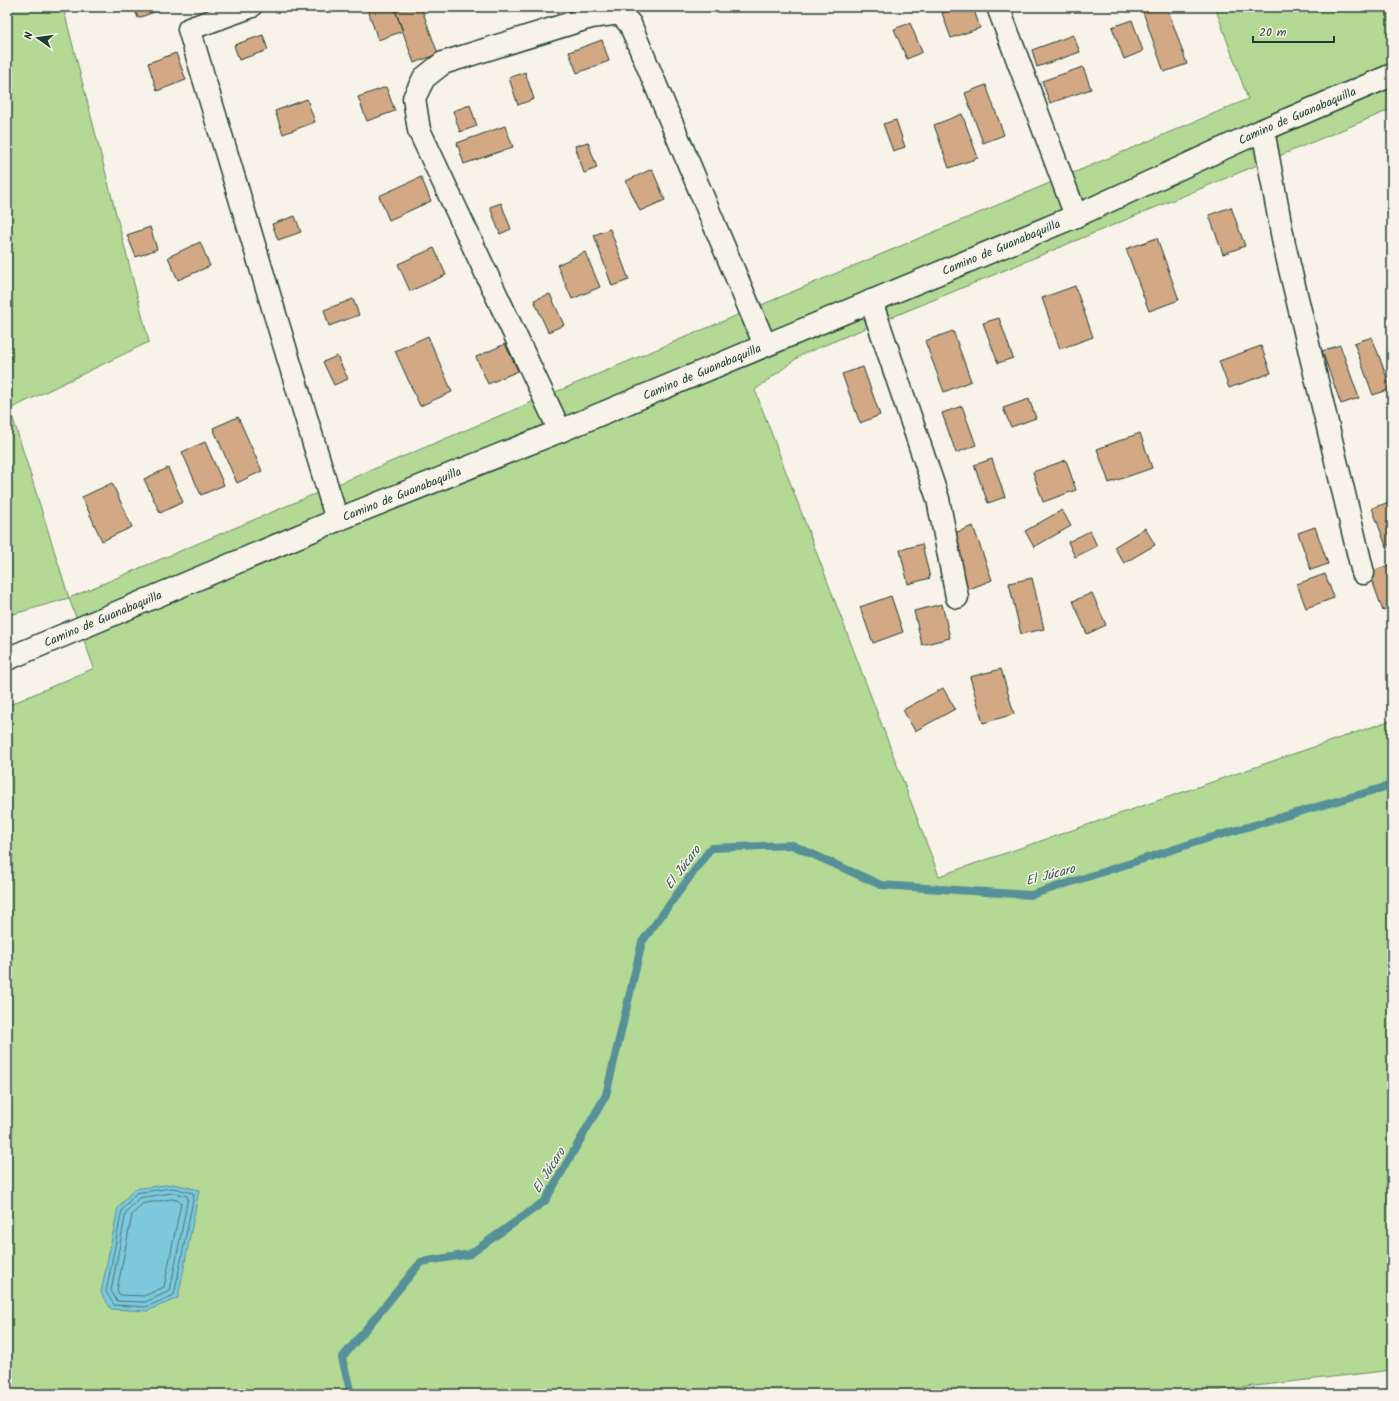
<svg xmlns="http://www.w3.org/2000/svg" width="1399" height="1401" font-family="Kalam,sans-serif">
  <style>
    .green { fill: #b3d995; stroke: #698b64 }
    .water { fill: #7dc8dd; stroke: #579099 }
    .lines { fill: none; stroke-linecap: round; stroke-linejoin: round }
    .shore { stroke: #457578; stroke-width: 1 }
    .stream { stroke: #579099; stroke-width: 8 }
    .building { fill: #d3a985; stroke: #1f3d34 }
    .minor-casing { stroke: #1f3d34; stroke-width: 25 }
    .minor { stroke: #f7f3e8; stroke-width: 22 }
    .labels { text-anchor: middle; stroke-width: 3; stroke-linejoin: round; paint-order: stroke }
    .street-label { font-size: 12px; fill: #1f3d34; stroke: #f7f3e8 }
    .water-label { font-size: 13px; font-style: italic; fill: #325956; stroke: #f7f3e8 }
  </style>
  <rect width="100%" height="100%" fill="#f7f3e8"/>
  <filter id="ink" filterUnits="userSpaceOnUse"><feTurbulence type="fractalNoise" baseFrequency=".025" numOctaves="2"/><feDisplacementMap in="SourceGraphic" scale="8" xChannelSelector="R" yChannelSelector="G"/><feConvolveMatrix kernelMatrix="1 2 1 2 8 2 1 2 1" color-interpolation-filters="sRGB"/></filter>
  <g filter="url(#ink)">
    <path class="green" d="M7,7H63L149,342L10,409L69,598L1248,99L1215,7H1392V109L801,355L755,390L939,876L1392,720V1370L1187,1394H7V706L94,668L69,598L7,616Z"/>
    <path class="water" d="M173,1184L199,1190L178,1298L147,1311L111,1309L101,1293L118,1208L134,1189Z"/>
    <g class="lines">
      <path class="shore" d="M173,1188L193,1193L194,1195L174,1295L146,1307L114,1305L106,1292L122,1210L136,1193Z
        M173,1193L187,1196L188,1198L170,1291L145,1302L117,1301L111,1291L126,1212L139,1198Z
        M172,1199L180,1201L181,1203L164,1287L144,1296L120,1295L117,1290L132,1215L142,1204Z"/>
      <path class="stream" d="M351,1394L342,1358L421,1262L470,1254L545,1201L606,1095L642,942L711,848L792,845L881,885L1031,895L1206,839L1392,785"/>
    </g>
    <path class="building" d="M136,7H168L138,18L134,8Z
      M367,7H394L403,31L378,40Z
      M394,7H421L438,54L414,63Z
      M958,7H973L980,28L951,38L942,13Z
      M1158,7H1167L1187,64L1164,72L1143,12Z
      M1132,20L1143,51L1124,59L1112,27Z
      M910,23L922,52L907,59L894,29Z
      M263,35L268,50L239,60L234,45Z
      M1073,35L1080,52L1037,67L1032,50Z
      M602,40L609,61L577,73L569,52Z
      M176,53L186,80L157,91L148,63Z
      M1083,67L1091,89L1050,103L1042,81Z
      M525,72L534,99L518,105L509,78Z
      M986,85L1004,135L983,143L965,93Z
      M386,87L395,111L367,121L358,97Z
      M307,99L315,122L283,134L275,111Z
      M470,105L477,126L460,132L453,111Z
      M962,114L978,158L949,168L934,125Z
      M896,120L905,147L893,151L883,124Z
      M505,126L513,147L464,164L457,143Z
      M588,142L597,168L584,173L575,146Z
      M652,169L665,200L640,211L626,181Z
      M421,177L431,201L389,220L379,196Z
      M501,203L511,229L500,234L490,207Z
      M1231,207L1245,246L1223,254L1209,215Z
      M295,216L301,232L278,240L272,224Z
      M150,227L157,249L136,257L127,235Z
      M610,229L629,280L612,286L594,235Z
      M1157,238L1179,300L1149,311L1126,249Z
      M200,242L210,266L178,280L168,257Z
      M434,248L446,275L410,291L398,264Z
      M585,252L600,287L572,299L557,265Z
      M1075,286L1093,337L1060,349L1042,298Z
      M550,294L564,325L548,332L534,300Z
      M353,299L359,315L329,326L324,310Z
      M999,318L1013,358L998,363L983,323Z
      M953,331L971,381L944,392L925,341Z
      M428,336L452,392L420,406L395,351Z
      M1372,337L1391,389L1373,395L1354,343Z
      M505,344L518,371L488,384L476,357Z
      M1340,345L1359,398L1341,404L1322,351Z
      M1261,346L1271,373L1229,388L1219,361Z
      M337,356L348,379L334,385L323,362Z
      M863,367L880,415L860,423L842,374Z
      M1029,399L1036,418L1011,427L1003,408Z
      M962,406L976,445L956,453L942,413Z
      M238,417L262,471L237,483L213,428Z
      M1140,433L1152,468L1109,483L1097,449Z
      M205,442L224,485L201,495L182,452Z
      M992,459L1005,497L988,503L974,465Z
      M1066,460L1076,490L1043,502L1033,472Z
      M168,468L183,502L160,513L144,479Z
      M112,483L132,527L102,541L82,497Z
      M1392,501V544L1386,546L1372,508Z
      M1062,510L1071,526L1034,547L1025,531Z
      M973,526L992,580L967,590L947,536Z
      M1315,527L1328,564L1311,570L1298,533Z
      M1145,528L1155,545L1124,563L1114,547Z
      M1090,531L1097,546L1075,557L1068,542Z
      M922,544L930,578L908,584L900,550Z
      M1392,564V607L1383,611L1369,572Z
      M1325,574L1334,598L1306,608L1297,584Z
      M1032,578L1044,629L1021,634L1009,583Z
      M1092,593L1106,625L1087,634L1073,601Z
      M891,596L903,632L873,643L860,607Z
      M942,604L950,638L922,645L914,611Z
      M1001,669L1014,714L983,723L970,677Z
      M943,688L955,709L915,731L903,710Z"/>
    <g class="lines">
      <g class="minor-casing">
        <g id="minor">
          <path d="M250,7L189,29L337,520"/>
          <path d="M998,7L1076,216"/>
          <path d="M1263,130L1284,244L1363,573"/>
          <path d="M871,301L938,499L957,597"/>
          <path d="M560,431L419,130L414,98L424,78L443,63L591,17L620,13L630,24L765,345"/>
          <path id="s1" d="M7,659L337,520L560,431L1076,216L1263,130L1392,75"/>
        </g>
      </g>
      <use href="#minor" class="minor"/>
    </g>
  </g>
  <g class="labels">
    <g class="street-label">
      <text dy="4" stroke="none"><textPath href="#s1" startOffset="1400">Camino de Guanabaquilla</textPath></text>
      <text dy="4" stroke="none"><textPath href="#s1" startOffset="1076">Camino de Guanabaquilla</textPath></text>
      <text dy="4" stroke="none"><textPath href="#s1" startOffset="752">Camino de Guanabaquilla</textPath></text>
      <text dy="4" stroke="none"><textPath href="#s1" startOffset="428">Camino de Guanabaquilla</textPath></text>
      <text dy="4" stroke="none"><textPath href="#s1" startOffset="104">Camino de Guanabaquilla</textPath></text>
    </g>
    <g class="water-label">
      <text transform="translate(682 867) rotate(-53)" y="5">El Júcaro</text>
      <text transform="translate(1050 874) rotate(-15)" y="5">El Júcaro</text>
      <text transform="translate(548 1170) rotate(-58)" y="5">El Júcaro</text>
    </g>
  </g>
  <rect width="1399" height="1401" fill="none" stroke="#f7f3e8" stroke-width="24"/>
  <rect x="12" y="12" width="1375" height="1377" fill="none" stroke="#1f3d34" stroke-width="1.5" filter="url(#ink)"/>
  <g transform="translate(38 38) rotate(284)" stroke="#f7f3e8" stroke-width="3" paint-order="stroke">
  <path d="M0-3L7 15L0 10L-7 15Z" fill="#1f3d34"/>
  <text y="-6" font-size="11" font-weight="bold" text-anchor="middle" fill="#1f3d34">N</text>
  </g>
  <path d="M1253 36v6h81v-6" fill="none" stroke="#1f3d34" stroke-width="2"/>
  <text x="1259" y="36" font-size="12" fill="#1f3d34" stroke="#f7f3e8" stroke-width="3" paint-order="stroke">20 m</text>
</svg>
